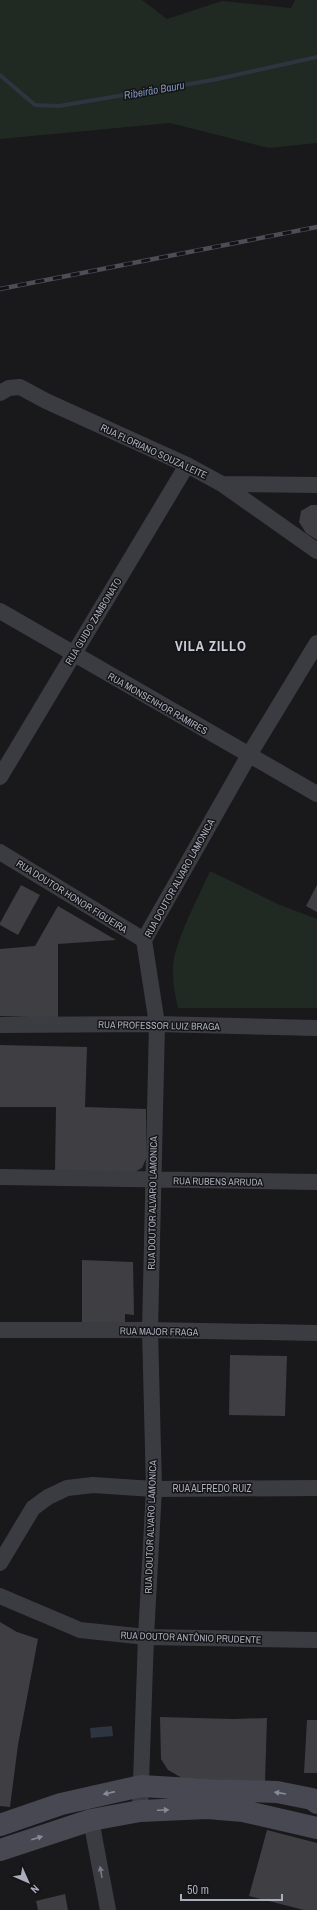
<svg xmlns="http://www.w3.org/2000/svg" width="317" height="1910" font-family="'Archivo Narrow',sans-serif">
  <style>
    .green { fill: #202a23 }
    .water { fill: #2d3541 }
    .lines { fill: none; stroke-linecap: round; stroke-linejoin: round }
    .stream { stroke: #2d3541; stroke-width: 4 }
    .building { fill: #3e3e43 }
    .street { stroke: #3b3b42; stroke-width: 16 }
    .secondary { stroke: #474851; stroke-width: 22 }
    .rail-casing { stroke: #4c4d56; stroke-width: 4.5 }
    .rail { stroke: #141416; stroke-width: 3; stroke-dasharray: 9; stroke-linecap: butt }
    .oneway { fill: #878a97 }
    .oneway2 { fill: #787a85 }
    .labels { text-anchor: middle; stroke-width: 3; stroke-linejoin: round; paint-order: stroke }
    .street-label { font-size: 10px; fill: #aaadbc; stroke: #141416 }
    .water-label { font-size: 11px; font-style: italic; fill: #7f94b9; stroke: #141416 }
    .district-label { font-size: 14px; font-weight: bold; letter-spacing: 1px; fill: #cbcdd7; stroke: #141416 }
  </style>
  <rect width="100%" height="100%" fill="#19191b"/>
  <path class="green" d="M0,0H142L167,19L222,1L291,8L295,0H317V143L269,148L170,123L0,139Z
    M210,871L280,905L317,919V1008H178C175,994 172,981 173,966C175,941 199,896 210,871Z"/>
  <path class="water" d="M112,1726L113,1736L91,1738L90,1728Z"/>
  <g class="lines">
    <path class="stream" d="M0,75L35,105L59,106L213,80L317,57"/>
  </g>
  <path class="building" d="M311,505H317V540L306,533L299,522L301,511Z
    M21,885L40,895L18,935L0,925V923Z
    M317,885V912L306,906Z
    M58,906L116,940L58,944V1018L0,1016V949L35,946Z
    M0,1045L87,1047L85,1107L146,1109V1159L142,1168L133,1173L55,1171L56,1107H0Z
    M82,1260L133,1262L134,1315L125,1314V1324L82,1323Z
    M230,1355L287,1356L285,1416L229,1415Z
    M0,1622L17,1632L38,1639L18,1745L10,1807L0,1806Z
    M160,1717L233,1719L267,1718L265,1782L182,1778L168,1770L161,1759Z
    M307,1720H317V1773H304Z
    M267,1830L317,1843V1910H304L249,1896Z
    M65,1894L68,1910H38L36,1901Z"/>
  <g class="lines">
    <path class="street" d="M0,393L9,388L20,387L46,401L187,465L222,484L317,551
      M222,484L317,485
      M0,611L317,794
      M0,777L187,465
      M0,852L144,940
      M0,1025L157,1024L317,1028
      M0,1177L317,1182
      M0,1330H150L317,1333
      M0,1563L33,1508L48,1497L67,1488L93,1485L154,1489L317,1488
      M0,1596L80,1630L146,1637L317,1640
      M140,1811L146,1637L154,1489L150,1330L157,1024L144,940L249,755L317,643
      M91,1820L108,1910"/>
    <path class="secondary" d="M0,1825L61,1804L141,1786L209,1790L277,1792L312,1799L317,1803
      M0,1850L91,1820L140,1811L207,1808L243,1811L317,1828"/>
    <g class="rail-casing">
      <path id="rail" d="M0,289L317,227"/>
    </g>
    <use href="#rail" class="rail"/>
  </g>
  <defs><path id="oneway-solid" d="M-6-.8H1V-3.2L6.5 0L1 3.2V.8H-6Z"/></defs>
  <g class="oneway">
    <use href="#oneway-solid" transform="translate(109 1793) rotate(167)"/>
    <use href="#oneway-solid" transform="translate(280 1793) rotate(-171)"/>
    <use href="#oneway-solid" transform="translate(163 1810) rotate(-3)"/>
    <use href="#oneway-solid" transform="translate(37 1838) rotate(-18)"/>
  </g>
  <use class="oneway2" href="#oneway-solid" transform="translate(101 1872) rotate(-100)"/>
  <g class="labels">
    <g class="street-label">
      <text transform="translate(154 451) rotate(25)" y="4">RUA FLORIANO SOUZA LEITE</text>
      <text transform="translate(93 621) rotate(-59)" y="4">RUA GUIDO ZAMBONATO</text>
      <text transform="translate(158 703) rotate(30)" y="4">RUA MONSENHOR RAMIRES</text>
      <text transform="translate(179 878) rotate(-61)" y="4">RUA DOUTOR ALVARO LAMONICA</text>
      <text transform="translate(72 896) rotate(32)" y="4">RUA DOUTOR HONOR FIGUEIRA</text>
      <text transform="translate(159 1025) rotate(1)" y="4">RUA PROFESSOR LUIZ BRAGA</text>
      <text transform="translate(218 1181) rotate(1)" y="4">RUA RUBENS ARRUDA</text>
      <text transform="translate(152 1203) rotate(-89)" y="4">RUA DOUTOR ALVARO LAMONICA</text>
      <text transform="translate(159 1331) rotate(1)" y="4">RUA MAJOR FRAGA</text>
      <text x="212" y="1492">RUA ALFREDO RUIZ</text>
      <text transform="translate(150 1527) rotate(-88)" y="4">RUA DOUTOR ALVARO LAMONICA</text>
      <text transform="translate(191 1637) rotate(2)" y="4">RUA DOUTOR ANTÔNIO PRUDENTE</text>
    </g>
    <g class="water-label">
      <text transform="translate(154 90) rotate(-10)" y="4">Ribeirão Bauru</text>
    </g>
    <g class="district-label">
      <text x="211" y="651">VILA ZILLO</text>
    </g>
  </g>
  <g transform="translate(28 1882) rotate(135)" stroke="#141416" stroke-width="3" paint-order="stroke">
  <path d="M0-3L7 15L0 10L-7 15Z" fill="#aaadbc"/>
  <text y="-6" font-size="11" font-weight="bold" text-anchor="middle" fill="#aaadbc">N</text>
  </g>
  <path d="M181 1894v6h101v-6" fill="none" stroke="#aaadbc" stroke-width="2"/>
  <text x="187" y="1894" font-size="12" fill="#aaadbc" stroke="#141416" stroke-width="3" paint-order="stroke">50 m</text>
</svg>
